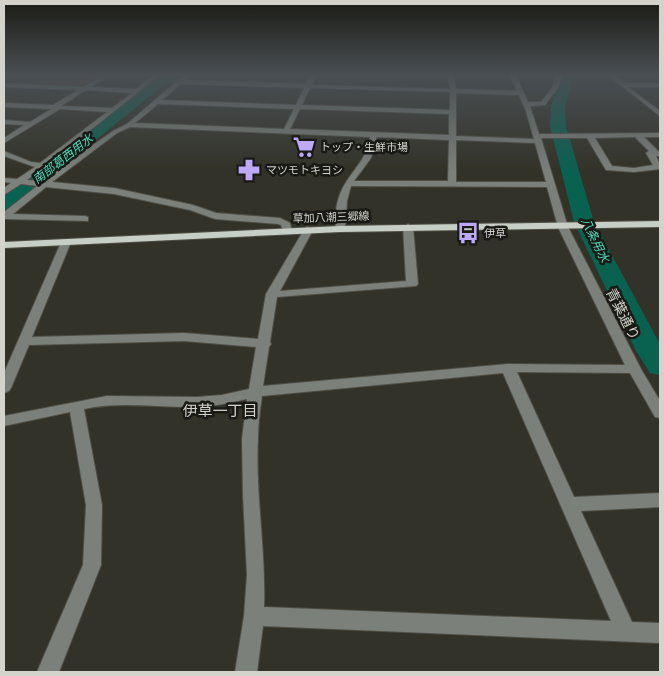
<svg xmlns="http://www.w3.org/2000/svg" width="664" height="676" font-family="'Alegreya Sans','Noto Sans JP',sans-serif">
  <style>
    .green { fill: #713c2c }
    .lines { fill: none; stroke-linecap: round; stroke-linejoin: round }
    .river { fill: #096150; fill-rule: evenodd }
    .minor-casing { stroke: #4f4f46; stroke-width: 2 }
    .major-casing { stroke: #4f4f46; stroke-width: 2 }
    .minor { fill: #7c807b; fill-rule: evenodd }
    .major { fill: #c7cec5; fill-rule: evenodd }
    .labels { text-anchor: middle; stroke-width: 5; stroke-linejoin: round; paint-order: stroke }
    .far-poi-label { font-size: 11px; fill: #d3d3cc; stroke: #191915; text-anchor: start }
    .far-street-label { font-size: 11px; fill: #d3d3cc; stroke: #191915 }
    .far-water-label { font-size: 12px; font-style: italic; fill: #4eddbc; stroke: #191915 }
    .street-label { font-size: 14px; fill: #d3d3cc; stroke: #191915 }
    .neighbourhood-label { font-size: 15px; fill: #d3d3cc; stroke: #191915 }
  </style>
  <rect width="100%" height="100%" fill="#323228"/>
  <path class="green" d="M45,76H102L86,86L80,88L29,84Z"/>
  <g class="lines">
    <path class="river" d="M161,76H175L11,208L4,210V195Z
      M562,76H574L565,106L566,126L594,222L660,344V375L650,373L636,351L574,222L550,126L551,106Z"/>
    <g class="minor-casing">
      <path id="minor" d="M101,76H107L91,87L136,89L153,76H159L27,180L42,181L113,131L127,124L183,76L189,77L185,80L306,84L310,76H316L312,85L450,89L448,76H454L456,89L517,91L510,76H516L528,102H541L552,88L556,76H562L558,88L545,105L530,106L539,134L660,133V137H644L660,153V156H656L660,164V169L634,172L606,170L587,138H541L568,227L641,369L660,401V418L655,417L630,373L517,372L574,497L660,493V507L581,511L632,622L660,623V643L263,626L257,672H235L244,616L247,575L243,496L242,439L247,399C230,403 214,406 197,407C160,408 121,401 84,409L102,505L101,565L59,672H37L83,565L86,505L70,412L4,426V416L107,396L197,397L222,395L249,389L256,347L184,341L29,345L11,388L9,391L4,393V373L62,240H70L71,242L32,337L184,333L258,339L266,294L305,228L308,227L313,230L280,291L406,281L403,227L408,224L413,227L418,284L416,286L277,297L270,342L271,344L269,347L263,386L508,364L625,365L558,227L547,187L351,186L347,201L345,229L343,231H337C334,225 336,218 336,211C340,175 366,168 370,137L130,127L117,133L52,182L114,188L193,205L216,213L280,218L290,223L292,231L287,234L284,233L281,225L278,224L215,219L190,210L114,194L46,187L13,214L85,216L88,217V221L4,219V212L37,186L21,184L4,195V188L11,183L4,182V178L17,179L35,167L4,156V151L31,162L40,163L107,112L60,109L4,143V138L24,125L4,124V120L30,122L51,109L4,107V103L53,105L78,90L4,87V83L84,87ZM181,84L304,88L296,105L162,100ZM310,88L450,92V110L302,105ZM86,90L132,93L112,108L61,106ZM456,93L519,95L526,111L534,139L456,136ZM158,104L294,109L284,129L135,123ZM300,109L449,114V135L290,129ZM377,137L449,140L448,181H354L371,158ZM635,137L649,151L646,153L653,165L634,168L612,166L595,138ZM456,140L535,143L546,182H456ZM503,373L611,621L264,607C266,550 255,494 258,438C258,424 260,410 262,396Z
        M609,76H615L624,83H660V87H628L660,111V116Z"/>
    </g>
    <g class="major-casing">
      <path id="major" d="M660,221V227L340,232L4,248V242L340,226Z"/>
    </g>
    <use href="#minor" class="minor"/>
    <use href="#major" class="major"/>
  </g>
  <linearGradient id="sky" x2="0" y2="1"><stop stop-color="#1c1c16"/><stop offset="0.44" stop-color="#494f53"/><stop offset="1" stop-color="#494f53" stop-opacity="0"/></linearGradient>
  <rect width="664" height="171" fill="url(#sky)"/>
  <defs>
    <g id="supermarket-bare" transform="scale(1.725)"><path d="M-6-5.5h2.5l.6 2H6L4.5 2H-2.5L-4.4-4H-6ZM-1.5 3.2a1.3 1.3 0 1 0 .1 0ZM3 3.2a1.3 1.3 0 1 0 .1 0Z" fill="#bda9f5" stroke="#191915" stroke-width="2.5" paint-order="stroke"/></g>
    <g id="pharmacy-bare" transform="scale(1.725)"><path d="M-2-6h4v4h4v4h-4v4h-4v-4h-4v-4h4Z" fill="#bda9f5" stroke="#191915" stroke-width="2.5" paint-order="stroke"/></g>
    <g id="bus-bare" transform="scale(1.725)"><path d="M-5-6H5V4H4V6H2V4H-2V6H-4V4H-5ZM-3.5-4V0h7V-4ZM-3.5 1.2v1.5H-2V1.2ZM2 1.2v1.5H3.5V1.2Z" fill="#bda9f5" stroke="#191915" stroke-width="2.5" paint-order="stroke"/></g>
  </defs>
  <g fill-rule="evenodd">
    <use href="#supermarket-bare" x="304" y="147"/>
    <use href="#pharmacy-bare" x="249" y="170"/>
    <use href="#bus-bare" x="468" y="233"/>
  </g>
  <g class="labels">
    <g class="far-poi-label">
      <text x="320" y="151">トップ・生鮮市場</text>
      <text x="266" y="174">マツモトキヨシ</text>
      <text x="484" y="237">伊草</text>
    </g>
    <g class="far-street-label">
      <text transform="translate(331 217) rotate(-2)" y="4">草加八潮三郷線</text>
    </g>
    <g class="far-water-label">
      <text transform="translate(63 159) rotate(-38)" y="4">南部葛西用水</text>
      <text transform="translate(595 240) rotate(64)" y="4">八条用水</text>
    </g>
    <g class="street-label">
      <text transform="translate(623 314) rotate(63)" y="5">青葉通り</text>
    </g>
    <g class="neighbourhood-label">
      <text x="220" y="416">伊草一丁目</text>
    </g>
  </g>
  <rect width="664" height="676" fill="none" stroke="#d3d3cc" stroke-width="10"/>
</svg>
